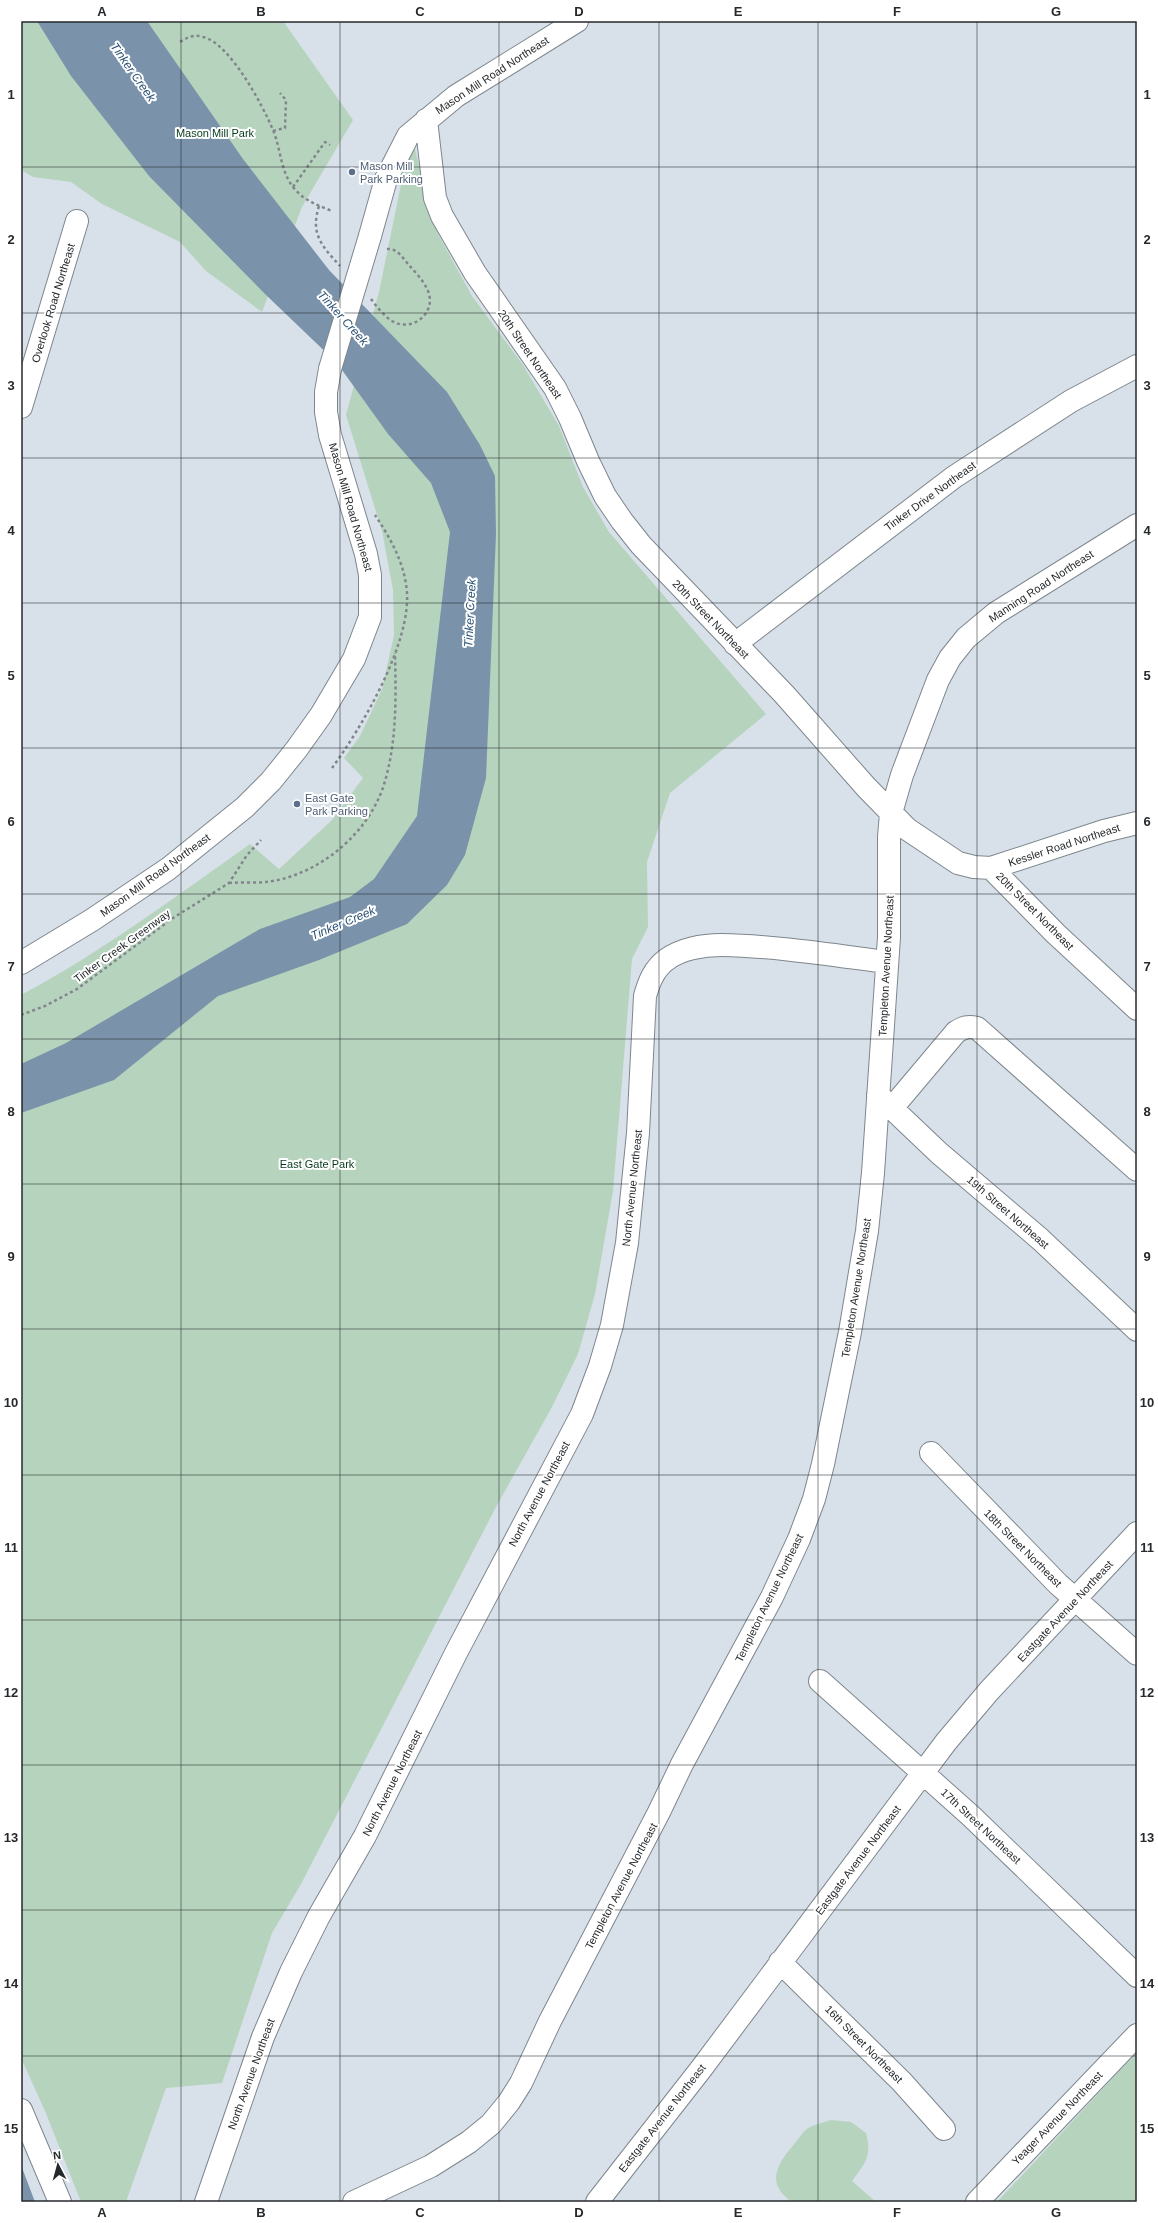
<svg xmlns="http://www.w3.org/2000/svg" width="1158" height="2223" font-family="Arial,sans-serif">
  <style>
    .green { fill: #b6d4bd }
    .water { fill: #7a92aa }
    .lines { fill: none; stroke-linecap: round; stroke-linejoin: round }
    .minor-casing { stroke: #7e868d; stroke-width: 24 }
    .path { stroke: #80868b; stroke-width: 2.5; stroke-dasharray: 3 3; stroke-linecap: butt }
    .minor { stroke: #fff; stroke-width: 22 }
    .minor-bridge-casing { stroke: #7e868d; stroke-width: 24; stroke-linecap: butt }
    .minor-bridge { stroke: #fff; stroke-width: 22 }
    .grid { fill: none; stroke: #26292c; stroke-width: 1; stroke-opacity: 0.55 }
    .service-dot { fill: #5c6f8a; stroke: #fff; stroke-width: 1.5 }
    .labels { text-anchor: middle; stroke-width: 4; stroke-linejoin: round; paint-order: stroke }
    .street-label { font-size: 11px; fill: #26292c; stroke: #fff }
    .park-label { font-size: 11px; fill: #04391a; stroke: #fff }
    .service-label { font-size: 11px; fill: #4e5e75; stroke: #fff; text-anchor: start }
    .water-label { font-size: 12px; font-style: italic; fill: #2b5276; stroke: #fff }
    .neatline { fill: none; stroke: #26292c; stroke-width: 1.5 }
    .grid-label { font-size: 13px; text-anchor: middle; font-weight: bold; fill: #26292c }
  </style>
  <rect width="100%" height="100%" fill="#d8e1e9"/>
  <path class="green" d="M21,21H283L353,120L302,207L262,312L206,271L180,242L102,204L71,182L33,177L21,170Z
    M415,149L427,199L438,234L472,296L523,365L559,426L583,487L609,532L766,714L670,793L647,862L648,927L632,959L613,1191L595,1294L578,1354L552,1407L496,1507L300,1886L272,1933L222,2083L166,2088L126,2202H81L45,2111L21,2058V995C102,952 175,897 250,844L279,869L332,820L363,778L344,758L360,736L382,689L394,635L393,590L382,531L346,415L379,292L406,160Z
    M1137,2052V2202H997Z
    M831,2120L851,2122L866,2133C872,2156 866,2162 852,2181L876,2202H792C764,2183 778,2163 795,2143C799,2138 804,2130 810,2127C816,2124 824,2122 831,2120Z"/>
  <path class="water" d="M37,21H147L243,159L329,270L447,392L480,445L495,476L496,534L486,778L465,855L447,885L407,924L319,960L218,996L114,1080L21,1113V1064L66,1043L260,929L350,897L374,879L417,816L450,532L431,483L388,434L337,363L265,294L149,176L71,76Z
    M21,2165L35,2202H21Z"/>
  <g class="lines">
    <g class="minor-casing">
      <path id="minor" d="M426,120L435,198L442,216L475,273L555,388L570,418L588,461L605,496L622,521L641,545L784,694L866,787L907,829L958,863L974,867L991,868L1056,934L1137,1009
        M370,236L386,179L408,136L456,96L577,21
        M21,407L77,221
        M735,644L954,477L1071,401L1137,366
        M991,868L1104,831L1137,823
        M21,963L92,920L168,869L245,807L271,781L296,750L321,715L354,659L370,617V575L366,554L330,435L326,412V392L330,369
        M878,1095L939,1153L1040,1239L1137,1330
        M892,1108L956,1032C964,1027 968,1026 977,1028L1137,1170
        M931,1453L1058,1584L1137,1654
        M820,1681L971,1816L1137,1976
        M780,1962L902,2082L944,2129
        M21,2110L60,2202
        M206,2202L263,2037L291,1972L319,1916L365,1836L456,1653L582,1414L600,1366L612,1325L627,1243L638,1133L645,996C649,982 654,969 666,960C680,949 703,945 721,945C776,946 832,955 887,962
        M354,2202L431,2166L469,2142L491,2124L509,2102L521,2083L550,2021L659,1812L682,1764L772,1597L799,1539L814,1499L823,1464L850,1332L867,1231L873,1173L889,937V837L891,813L902,775L938,680L950,658L966,638L996,613L1137,525
        M597,2202L701,2069L946,1742L989,1691L1137,1533
        M977,2202L1137,2035"/>
    </g>
    <path class="path" d="M180,42C188,37 194,34 203,37C230,43 263,106 273,130C281,149 280,170 293,187C303,200 317,205 332,211
      M273,131L285,128L286,100L280,93
      M293,187L325,142L330,145
      M319,206C310,234 322,246 340,266
      M371,299C377,307 384,316 392,321C412,333 437,313 428,291C424,281 415,272 408,264C402,257 397,248 387,249
      M332,768C362,727 410,645 407,593C405,564 391,539 375,515
      M229,883C241,882 254,883 266,882C319,876 371,832 385,781C397,740 396,695 395,653
      M21,1015L45,1006L77,989L173,918L229,883L247,855L261,840"/>
    <use href="#minor" class="minor"/>
    <g class="minor-bridge-casing">
      <path id="minor-bridge" d="M330,369L370,236"/>
    </g>
    <use href="#minor-bridge" class="minor-bridge"/>
  </g>
  <path class="grid" d="M181,21V2202M340,21V2202M499,21V2202M659,21V2202M818,21V2202M977,21V2202M21,167H1137M21,313H1137M21,458H1137M21,603H1137M21,748H1137M21,894H1137M21,1039H1137M21,1184H1137M21,1329H1137M21,1475H1137M21,1620H1137M21,1765H1137M21,1910H1137M21,2056H1137"/>
  <g class="service-dot">
    <circle cx="352" cy="172" r="4"/>
    <circle cx="297" cy="804" r="4"/>
  </g>
  <g class="labels">
    <g class="street-label">
      <text transform="translate(492 75) rotate(-33)" y="4">Mason Mill Road Northeast</text>
      <text transform="translate(53 303) rotate(-73)" y="4">Overlook Road Northeast</text>
      <text transform="translate(530 354) rotate(56)" y="4">20th Street Northeast</text>
      <text transform="translate(930 496) rotate(-36)" y="4">Tinker Drive Northeast</text>
      <text transform="translate(351 507) rotate(74)" y="4">Mason Mill Road Northeast</text>
      <text transform="translate(1041 586) rotate(-33)" y="4">Manning Road Northeast</text>
      <text transform="translate(711 619) rotate(46)" y="4">20th Street Northeast</text>
      <text transform="translate(1064 845) rotate(-18)" y="4">Kessler Road Northeast</text>
      <text transform="translate(155 875) rotate(-36)" y="4">Mason Mill Road Northeast</text>
      <text transform="translate(1035 911) rotate(45)" y="4">20th Street Northeast</text>
      <text transform="translate(122 946) rotate(-36)" y="4">Tinker Creek Greenway</text>
      <text transform="translate(886 966) rotate(-87)" y="4">Templeton Avenue Northeast</text>
      <text transform="translate(632 1188) rotate(-84)" y="4">North Avenue Northeast</text>
      <text transform="translate(1008 1212) rotate(41)" y="4">19th Street Northeast</text>
      <text transform="translate(856 1288) rotate(-81)" y="4">Templeton Avenue Northeast</text>
      <text transform="translate(539 1494) rotate(-62)" y="4">North Avenue Northeast</text>
      <text transform="translate(1023 1548) rotate(45)" y="4">18th Street Northeast</text>
      <text transform="translate(769 1598) rotate(-64)" y="4">Templeton Avenue Northeast</text>
      <text transform="translate(1065 1611) rotate(-47)" y="4">Eastgate Avenue Northeast</text>
      <text transform="translate(392 1783) rotate(-63)" y="4">North Avenue Northeast</text>
      <text transform="translate(981 1826) rotate(43)" y="4">17th Street Northeast</text>
      <text transform="translate(858 1860) rotate(-53)" y="4">Eastgate Avenue Northeast</text>
      <text transform="translate(621 1886) rotate(-62)" y="4">Templeton Avenue Northeast</text>
      <text transform="translate(864 2044) rotate(45)" y="4">16th Street Northeast</text>
      <text transform="translate(251 2074) rotate(-70)" y="4">North Avenue Northeast</text>
      <text transform="translate(662 2118) rotate(-52)" y="4">Eastgate Avenue Northeast</text>
      <text transform="translate(1057 2118) rotate(-46)" y="4">Yeager Avenue Northeast</text>
    </g>
    <g class="park-label">
      <text x="215" y="137">Mason Mill Park</text>
      <text x="317" y="1168">East Gate Park</text>
    </g>
    <g class="service-label">
      <text x="360" y="170">Mason Mill<tspan x="360" dy="13">Park Parking</tspan></text>
      <text x="305" y="802">East Gate<tspan x="305" dy="13">Park Parking</tspan></text>
    </g>
    <g class="water-label">
      <text transform="translate(133 72) rotate(55)" y="4">Tinker Creek</text>
      <text transform="translate(343 318) rotate(48)" y="4">Tinker Creek</text>
      <text transform="translate(470 613) rotate(-87)" y="4">Tinker Creek</text>
      <text transform="translate(343 923) rotate(-23)" y="4">Tinker Creek</text>
    </g>
  </g>
  <rect width="1158" height="2223" fill="none" stroke="#ffffff" stroke-width="44"/>
  <g transform="translate(58 2165) rotate(354)" stroke="#ffffff" stroke-width="3" paint-order="stroke">
  <path d="M0-3L7 15L0 10L-7 15Z" fill="#26292c"/>
  <text y="-6" font-size="11" font-weight="bold" text-anchor="middle" fill="#26292c">N</text>
  </g>
  <rect x="22" y="22" width="1114" height="2179" class="neatline"/>
  <g class="grid-label">
    <text x="102" y="16">A</text>
    <text x="261" y="16">B</text>
    <text x="420" y="16">C</text>
    <text x="579" y="16">D</text>
    <text x="738" y="16">E</text>
    <text x="897" y="16">F</text>
    <text x="1056" y="16">G</text>
    <text x="11" y="99">1</text>
    <text x="1147" y="99">1</text>
    <text x="11" y="244">2</text>
    <text x="1147" y="244">2</text>
    <text x="11" y="390">3</text>
    <text x="1147" y="390">3</text>
    <text x="11" y="535">4</text>
    <text x="1147" y="535">4</text>
    <text x="11" y="680">5</text>
    <text x="1147" y="680">5</text>
    <text x="11" y="826">6</text>
    <text x="1147" y="826">6</text>
    <text x="11" y="971">7</text>
    <text x="1147" y="971">7</text>
    <text x="11" y="1116">8</text>
    <text x="1147" y="1116">8</text>
    <text x="11" y="1261">9</text>
    <text x="1147" y="1261">9</text>
    <text x="11" y="1407">10</text>
    <text x="1147" y="1407">10</text>
    <text x="11" y="1552">11</text>
    <text x="1147" y="1552">11</text>
    <text x="11" y="1697">12</text>
    <text x="1147" y="1697">12</text>
    <text x="11" y="1842">13</text>
    <text x="1147" y="1842">13</text>
    <text x="11" y="1988">14</text>
    <text x="1147" y="1988">14</text>
    <text x="11" y="2133">15</text>
    <text x="1147" y="2133">15</text>
    <text x="102" y="2217">A</text>
    <text x="261" y="2217">B</text>
    <text x="420" y="2217">C</text>
    <text x="579" y="2217">D</text>
    <text x="738" y="2217">E</text>
    <text x="897" y="2217">F</text>
    <text x="1056" y="2217">G</text>
  </g>
</svg>
